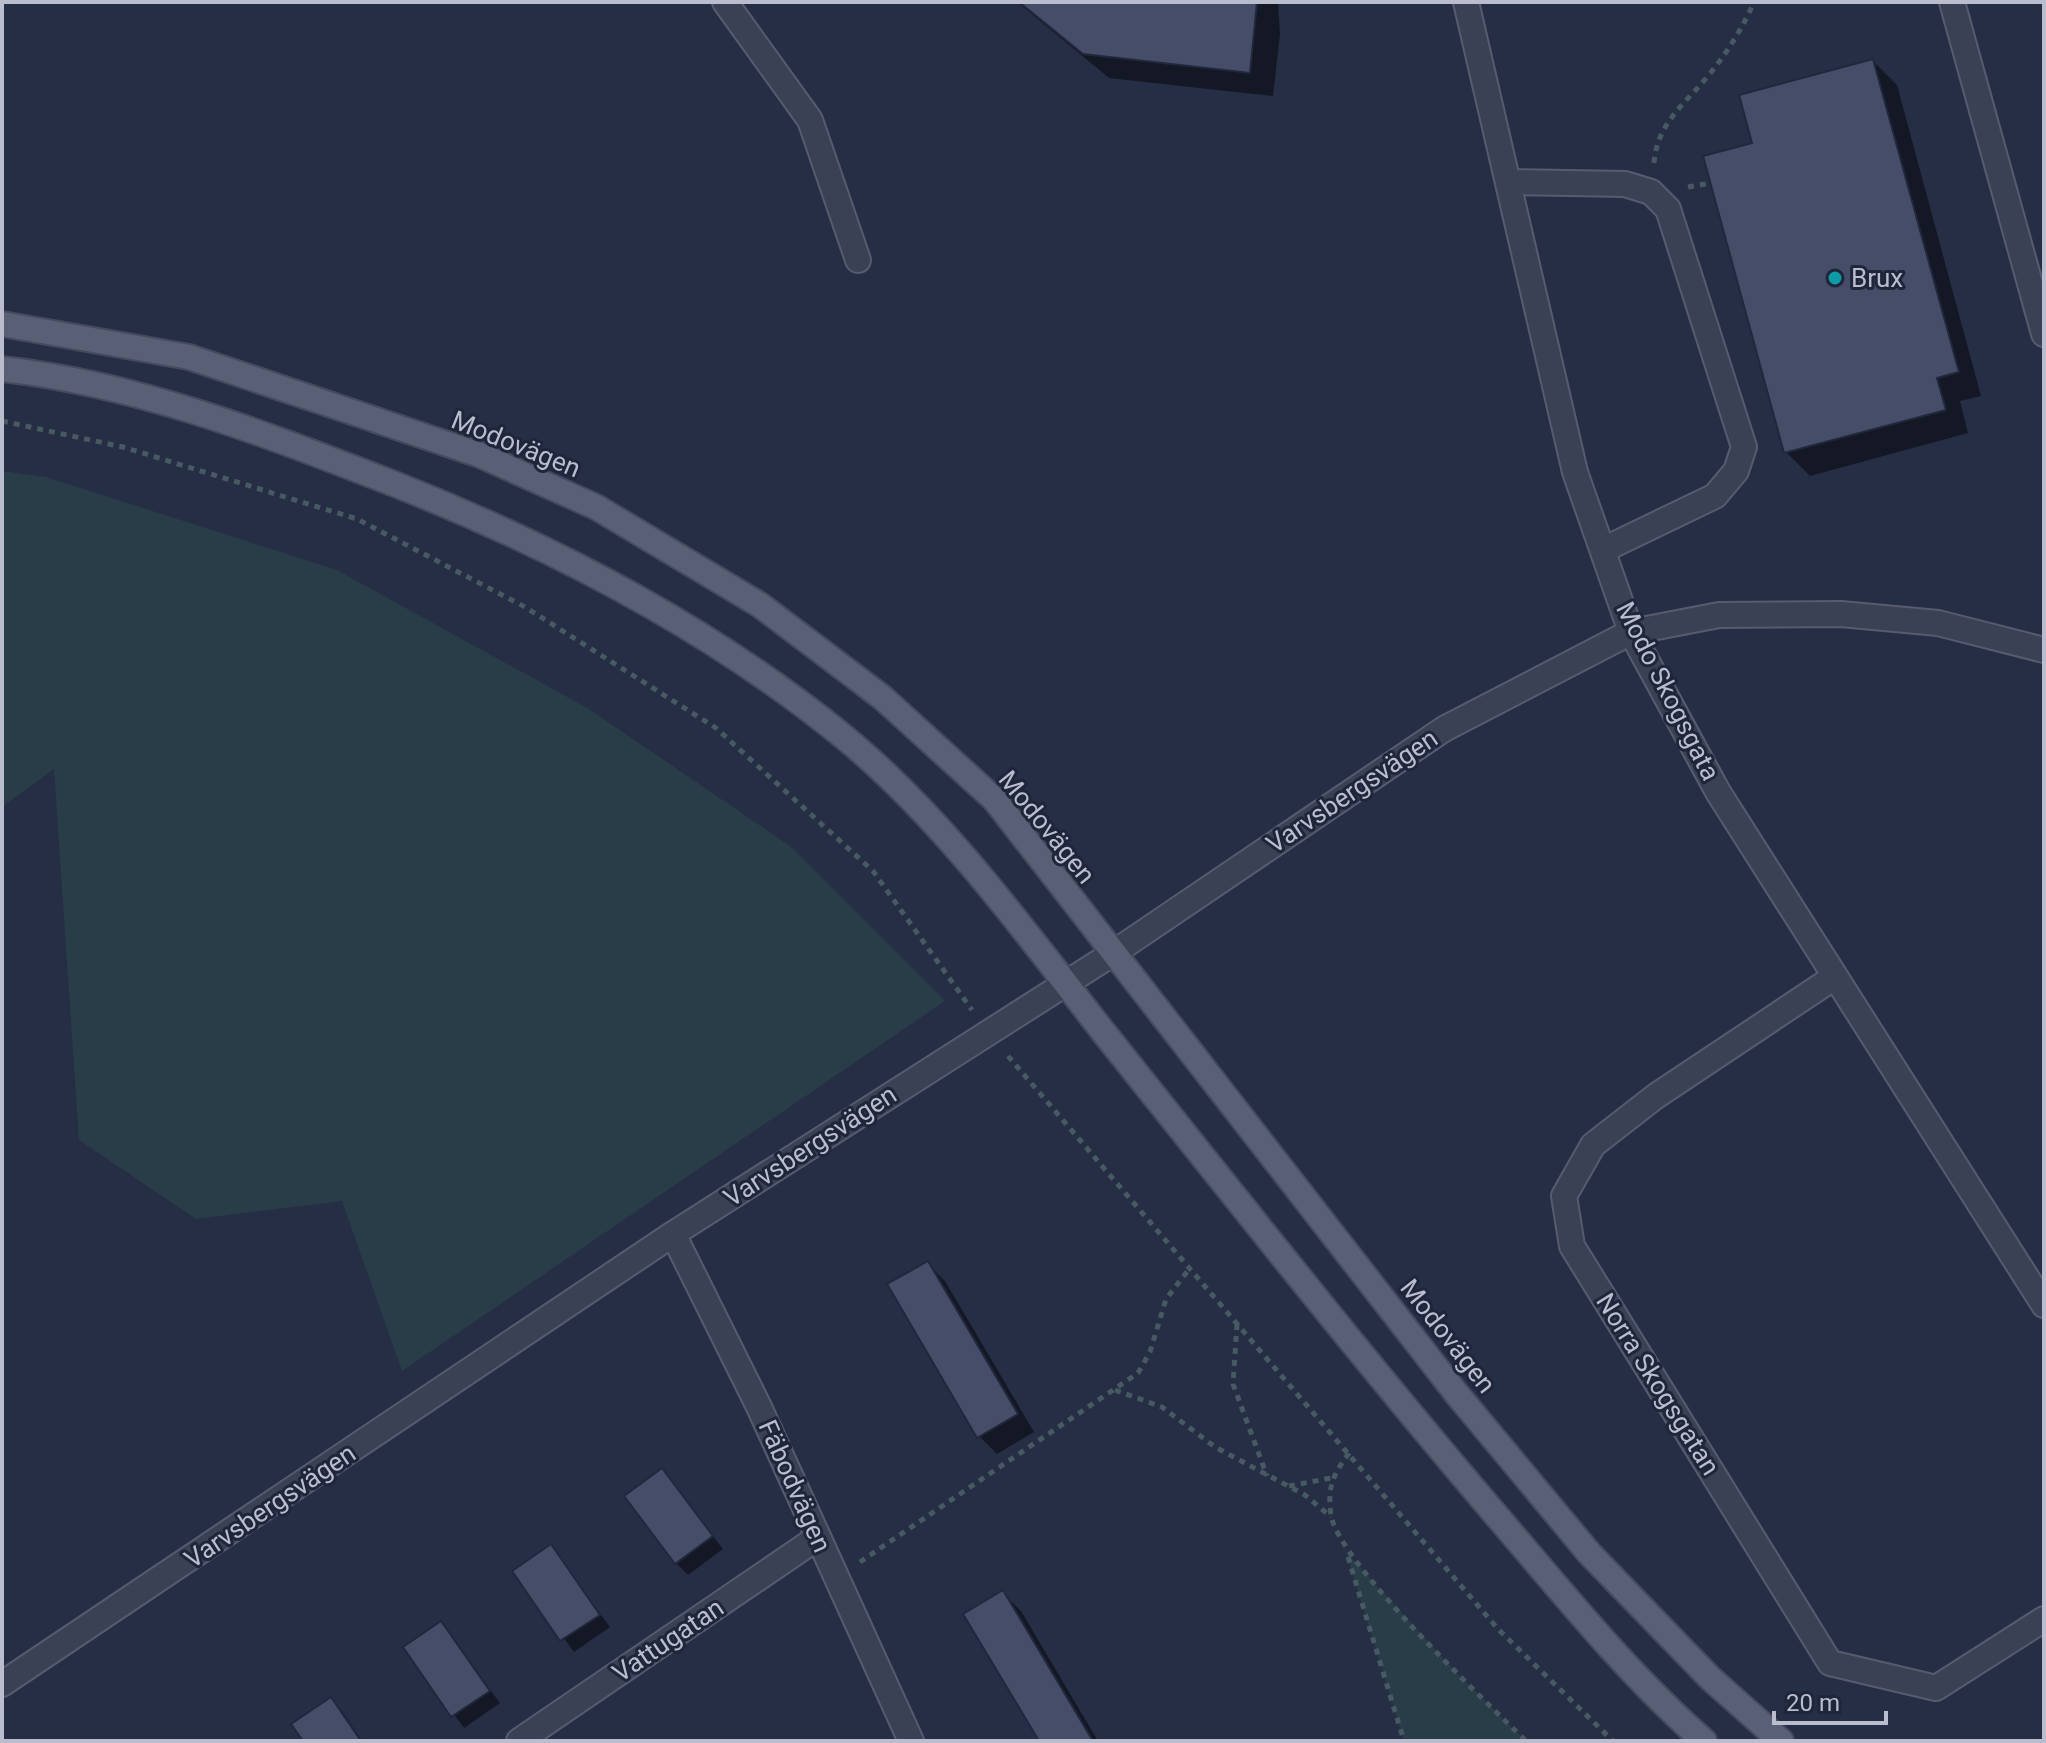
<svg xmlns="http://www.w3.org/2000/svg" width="2046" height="1743" font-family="Roboto,sans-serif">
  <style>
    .green { fill: #283d47 }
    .shadow { fill: #0007 }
    .building { fill: #454d68; stroke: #21273d; stroke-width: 2 }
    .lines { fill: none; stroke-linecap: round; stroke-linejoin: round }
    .minor-casing { stroke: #575b70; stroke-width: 28 }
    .major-casing { stroke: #454a5e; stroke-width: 28 }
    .path { stroke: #475a62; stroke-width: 5; stroke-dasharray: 6 6; stroke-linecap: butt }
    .minor { stroke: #3b4155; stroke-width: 24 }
    .major { stroke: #595f75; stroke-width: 24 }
    .culture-dot { fill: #0f9aa8; stroke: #1f253b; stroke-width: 3 }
    .labels { text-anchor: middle; stroke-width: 6; stroke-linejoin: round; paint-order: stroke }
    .poi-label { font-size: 26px; fill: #b9bdce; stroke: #1f253b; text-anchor: start }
    .street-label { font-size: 26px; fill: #b9bdce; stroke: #1f253b }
  </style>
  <rect width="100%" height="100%" fill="#262e46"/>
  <path class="green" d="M2,471L46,477L337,570L589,709L790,846L945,1001L402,1371L342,1201L196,1219L79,1140L54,769L2,807Z
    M1346,1552L1455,1671L1526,1741H1404Z"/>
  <path class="shadow" d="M1017,2H1278L1280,34L1273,96L1109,78Z
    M1873,61L1897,85L1981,396L1960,401L1968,433L1810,476L1786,452Z
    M927,1263L945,1281L1034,1432L997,1454L979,1436Z
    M662,1470L723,1549L688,1575L676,1563Z
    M551,1547L610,1627L574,1652L515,1572Z
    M1003,1593L1021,1611L1098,1741H1041Z
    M441,1623L500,1703L464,1728L405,1648Z
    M330,1700L342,1711L362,1741H305Z"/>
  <path class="building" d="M1019,2H1257L1250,73L1083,54Z
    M1873,59L1959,372L1937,378L1946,410L1784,453L1703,156L1752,143L1739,95Z
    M928,1261L1018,1414L977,1438L887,1284Z
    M662,1468L713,1536L675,1564L624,1496Z
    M551,1544L600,1615L560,1641L512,1571Z
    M1003,1590L1093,1741H1039L963,1614Z
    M441,1621L490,1691L451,1717L403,1647Z
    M331,1697L361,1741H303L291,1724Z"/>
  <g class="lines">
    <g class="minor-casing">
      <path id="minor" d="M725,2L810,120L858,260
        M1466,2L1575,472L1631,632L1718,792L2044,1305
        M1952,2L2044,334
        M1508,182L1625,184L1651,192L1668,209L1744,447L1736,471L1715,496L1603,550
        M1833,978L1656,1096L1593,1145L1564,1196L1572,1246L1830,1663L1936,1688L2044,1619
        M673,1234L759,1407L911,1741
        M2,1684L673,1234L1112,954L1444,729L1631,632L1719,615L1841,614L1938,623L2044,650
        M519,1741L817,1538"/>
    </g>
    <g class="major-casing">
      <path id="major" d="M2,324L189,357L480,455L596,507L760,605L883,698L995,800L1456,1393L1589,1553L1710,1678L1781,1741
        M2,369C138,384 265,434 392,483C552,546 710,628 844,737C943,818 1026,933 1105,1034C1232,1193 1358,1353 1490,1508C1558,1587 1625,1672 1704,1741"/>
    </g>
    <path class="path" d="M1654,163C1657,123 1685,104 1708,76C1727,53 1742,29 1754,2
      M1688,187L1711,183
      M2,421L123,447L357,519L525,607L716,728L873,871L972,1010
      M1008,1056L1498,1629L1613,1741
      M1237,1324L1233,1384L1267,1476
      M1115,1390L1162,1407L1215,1447L1305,1495L1331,1517
      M1349,1453C1333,1475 1327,1487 1331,1515C1338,1562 1486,1702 1526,1741
      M1289,1486L1331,1478
      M1348,1557L1404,1741
      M860,1562L1138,1373L1150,1352L1166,1299L1190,1268"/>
    <use href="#minor" class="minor"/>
    <use href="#major" class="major"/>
  </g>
  <circle class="culture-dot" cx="1835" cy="278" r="8"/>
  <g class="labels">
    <g class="poi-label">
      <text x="1851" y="287">Brux</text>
    </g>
    <g class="street-label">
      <text transform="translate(516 444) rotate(22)" y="9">Modovägen</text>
      <text transform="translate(1668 691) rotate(63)" y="9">Modo Skogsgata</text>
      <text transform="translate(1352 791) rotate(-34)" y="9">Varvsbergsvägen</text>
      <text transform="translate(1047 827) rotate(51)" y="9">Modovägen</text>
      <text transform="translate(810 1146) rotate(-33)" y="9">Varvsbergsvägen</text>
      <text transform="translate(1448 1336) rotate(52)" y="9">Modovägen</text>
      <text transform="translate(1658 1384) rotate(58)" y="9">Norra Skogsgatan</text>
      <text transform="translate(795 1486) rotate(66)" y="9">Fäbodvägen</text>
      <text transform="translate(270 1506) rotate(-34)" y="9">Varvsbergsvägen</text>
      <text transform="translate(668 1640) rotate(-34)" y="9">Vattugatan</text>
    </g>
  </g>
  <rect width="2046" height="1743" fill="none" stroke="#b9bdce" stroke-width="8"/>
  <path d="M1774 1711v12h112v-12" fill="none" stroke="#b9bdce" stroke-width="4"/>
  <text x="1786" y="1711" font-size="24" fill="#b9bdce" stroke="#1f253b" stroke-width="6" paint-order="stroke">20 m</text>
</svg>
